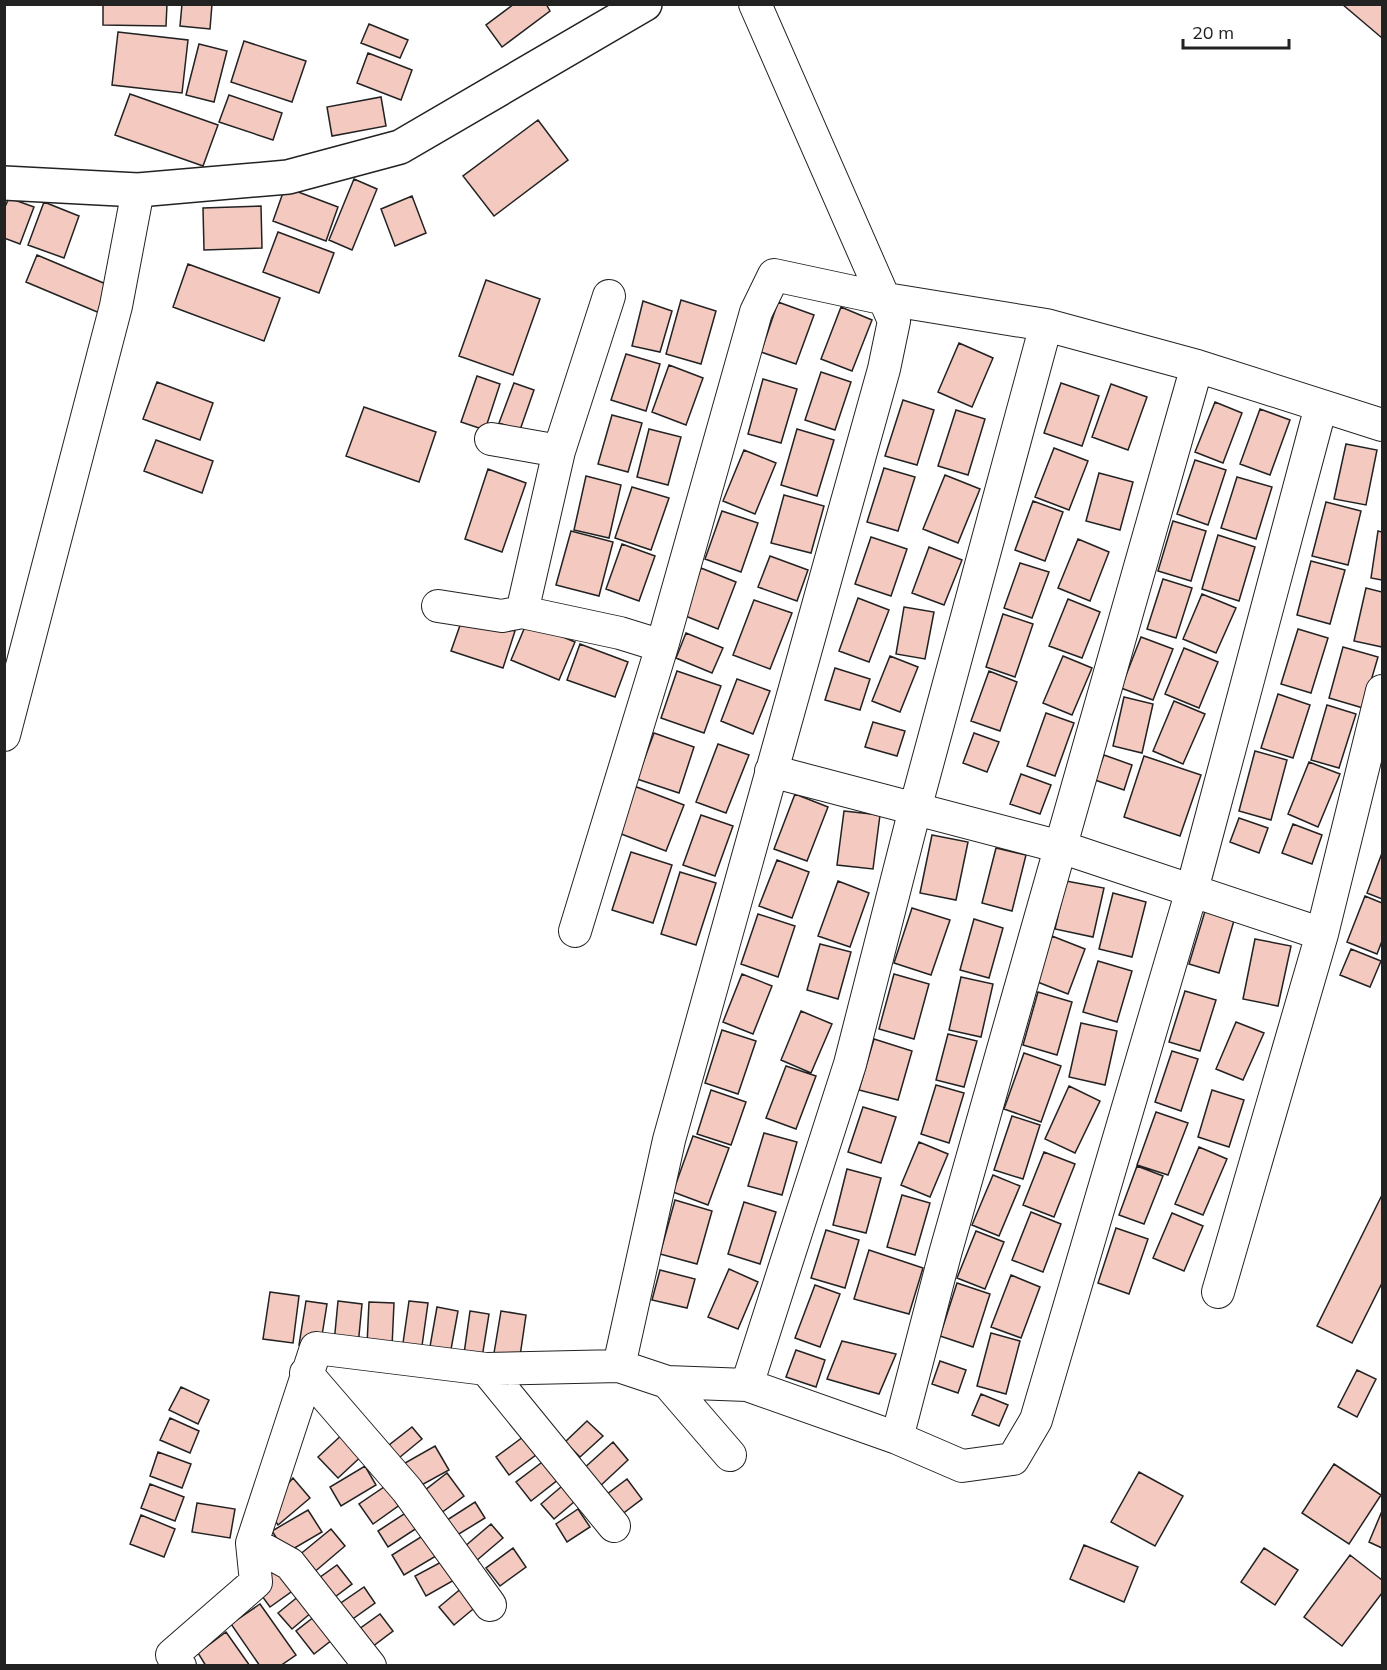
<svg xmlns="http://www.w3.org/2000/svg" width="1387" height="1670" font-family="Mulish,sans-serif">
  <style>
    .building { fill: #f3c9c0; stroke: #222; stroke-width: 1.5 }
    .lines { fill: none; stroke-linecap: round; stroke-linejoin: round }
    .minor-casing { stroke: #222; stroke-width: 34 }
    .tertiary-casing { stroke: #222; stroke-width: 36 }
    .minor { stroke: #fff; stroke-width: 32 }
    .tertiary { stroke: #fff; stroke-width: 33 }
  </style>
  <rect width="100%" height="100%" fill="#fff"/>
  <path class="building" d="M103,4H167L166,26L103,25Z
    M182,4H212L210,29L180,26Z
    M514,4H546L550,11L502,47L486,25Z
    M1342,4H1382V38Z
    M369,24L408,40L400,58L361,43Z
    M118,32L188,40L182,93L112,85Z
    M244,41L306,61L292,102L231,82Z
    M199,44L227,51L214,102L186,95Z
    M368,53L412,70L401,100L357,83Z
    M130,94L218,125L203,166L115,135Z
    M229,95L282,113L273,140L219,122Z
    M381,97L386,126L332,136L327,107Z
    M538,120L568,160L494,216L463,176Z
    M354,179L377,189L352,250L329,240Z
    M285,187L338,207L326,241L273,221Z
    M412,196L426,233L395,246L381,209Z
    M9,198L34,207L20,244L4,238V209Z
    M44,202L79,216L64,258L28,245Z
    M261,206L262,248L204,250L203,208Z
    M278,232L334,253L319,293L263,272Z
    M37,255L113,287L102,314L26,282Z
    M188,264L280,298L264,341L173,307Z
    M486,280L540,299L513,375L459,356Z
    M681,300L716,311L701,364L666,354Z
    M643,301L672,311L660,352L632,346Z
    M778,302L814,315L796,364L761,352Z
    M841,307L872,320L852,371L821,359Z
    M959,343L993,358L972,407L938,392Z
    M626,354L660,364L646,411L611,400Z
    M669,365L703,378L686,425L652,412Z
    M821,372L851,382L835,430L805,420Z
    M477,376L500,384L485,430L461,422Z
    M763,379L797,389L781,443L748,434Z
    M157,382L213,403L200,440L143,419Z
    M514,383L534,390L520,430L499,423Z
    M1061,383L1099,396L1082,446L1044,433Z
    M1111,384L1147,397L1128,450L1092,437Z
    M903,400L934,410L917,465L885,456Z
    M1215,402L1242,413L1223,463L1195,452Z
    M364,407L436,432L419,482L346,456Z
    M1260,409L1290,420L1270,475L1240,464Z
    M956,410L985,419L968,475L938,466Z
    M612,415L642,423L628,472L598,464Z
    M649,429L681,437L668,485L637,477Z
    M797,429L834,440L817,496L781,485Z
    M156,440L213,461L202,493L144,471Z
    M1346,444L1377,450L1366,505L1334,499Z
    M1054,448L1088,461L1069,510L1035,497Z
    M744,450L776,463L755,514L723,501Z
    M1195,460L1226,470L1208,525L1177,514Z
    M884,468L915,477L898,531L867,522Z
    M488,469L526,483L502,552L465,539Z
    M1099,473L1133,482L1120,530L1086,521Z
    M945,475L980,489L958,543L923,529Z
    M586,476L621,485L609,538L574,530Z
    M1237,477L1272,487L1256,539L1221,528Z
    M632,487L669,498L651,550L615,538Z
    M784,495L824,506L811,553L771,543Z
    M1033,501L1063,512L1045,561L1015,550Z
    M1326,502L1361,511L1348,565L1312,556Z
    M722,511L758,523L741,572L705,559Z
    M1173,521L1206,531L1191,581L1158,571Z
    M571,531L613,542L599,596L556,585Z
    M1378,531L1382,532V580L1371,578Z
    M1218,535L1255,547L1239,601L1202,589Z
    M871,537L907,549L891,596L855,584Z
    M1078,539L1109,552L1090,601L1058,588Z
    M622,544L655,556L639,601L606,589Z
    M929,547L962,560L944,605L912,593Z
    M770,556L808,570L797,601L758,587Z
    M1311,561L1345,570L1330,624L1297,615Z
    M1020,563L1049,572L1032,618L1004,608Z
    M701,568L736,582L718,629L683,615Z
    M1163,579L1192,588L1176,638L1147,629Z
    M1366,588L1382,592V647L1354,641Z
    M1202,594L1236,608L1216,653L1183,639Z
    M858,598L889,610L869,662L839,651Z
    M1068,599L1100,612L1082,658L1049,646Z
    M754,600L792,613L770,669L733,655Z
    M904,607L934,612L925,659L896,654Z
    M464,614L515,631L503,668L451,651Z
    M1003,614L1033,624L1015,677L986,667Z
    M527,622L575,642L559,680L511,660Z
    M1298,629L1328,638L1311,693L1281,684Z
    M686,633L723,648L712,673L676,658Z
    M1141,637L1173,649L1153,700L1121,688Z
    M580,644L628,662L615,697L567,680Z
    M1343,647L1378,657L1363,708L1329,698Z
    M1184,648L1218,662L1199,708L1165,694Z
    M890,656L918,667L900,712L872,701Z
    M1063,656L1092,668L1072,715L1043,703Z
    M835,668L870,679L860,710L825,700Z
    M677,671L721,686L704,733L661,718Z
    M989,671L1017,682L1000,731L971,721Z
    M737,679L770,691L753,734L721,721Z
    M1278,694L1310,705L1293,758L1261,748Z
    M1124,697L1153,704L1142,753L1113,746Z
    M1174,701L1205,714L1183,764L1153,751Z
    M1327,705L1356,714L1339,768L1311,760Z
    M1046,713L1074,723L1055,776L1027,766Z
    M873,722L905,731L897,756L865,747Z
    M654,733L694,747L679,793L637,779Z
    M974,733L999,742L987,772L963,763Z
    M718,744L749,755L726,813L696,802Z
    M1255,751L1287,760L1271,820L1239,811Z
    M1104,755L1132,765L1124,790L1095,780Z
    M1144,756L1201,775L1180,836L1124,817Z
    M1309,762L1340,774L1318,827L1288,814Z
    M1021,774L1051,785L1040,814L1010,804Z
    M634,786L684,805L666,851L616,832Z
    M795,794L828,807L807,861L774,849Z
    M844,811L880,815L873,869L837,865Z
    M701,815L733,826L715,876L683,865Z
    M1239,818L1268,828L1259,853L1230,842Z
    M1293,824L1322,835L1312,864L1282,853Z
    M932,835L968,842L956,900L920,893Z
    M996,848L1026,855L1012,911L982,903Z
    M631,852L672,865L653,923L612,910Z
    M1382,853V899L1367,893Z
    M777,860L809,872L792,918L759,906Z
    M680,872L716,883L696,945L661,934Z
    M838,881L869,893L850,947L818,936Z
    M1066,881L1104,888L1093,937L1055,929Z
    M1113,893L1146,902L1132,957L1099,949Z
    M1365,896L1382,903V941L1377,954L1347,942Z
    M912,908L950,920L931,975L894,963Z
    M1206,908L1235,917L1219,973L1189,964Z
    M758,914L795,926L778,977L741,964Z
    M974,919L1003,928L989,978L960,970Z
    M1052,936L1085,949L1068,994L1035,981Z
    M1255,939L1291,946L1278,1006L1243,999Z
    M820,944L851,952L838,999L807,990Z
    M1351,949L1381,961L1370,987L1340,975Z
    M1098,961L1132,971L1117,1022L1083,1012Z
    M742,974L772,986L753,1034L723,1022Z
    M894,974L929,984L914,1039L879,1029Z
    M961,977L993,984L981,1037L949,1030Z
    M1185,991L1216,1000L1200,1051L1169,1042Z
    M1038,992L1072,1002L1057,1055L1023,1045Z
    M801,1011L832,1024L811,1073L781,1060Z
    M1236,1022L1264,1033L1243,1080L1216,1069Z
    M1081,1023L1117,1031L1105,1085L1069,1077Z
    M722,1030L756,1041L738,1094L705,1083Z
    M948,1034L977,1041L964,1087L936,1080Z
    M874,1039L912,1051L898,1100L859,1090Z
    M1172,1051L1198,1059L1181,1111L1155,1102Z
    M1024,1053L1061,1066L1041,1122L1004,1109Z
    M786,1066L816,1076L796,1129L766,1118Z
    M936,1085L964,1093L949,1143L921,1134Z
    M1069,1086L1100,1101L1075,1153L1045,1139Z
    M711,1090L746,1102L731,1145L697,1134Z
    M1212,1090L1244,1100L1229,1147L1198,1137Z
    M863,1107L896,1117L881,1163L848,1152Z
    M1156,1112L1188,1123L1168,1175L1137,1165Z
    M1012,1116L1040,1125L1023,1179L994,1170Z
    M764,1133L797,1142L782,1195L748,1186Z
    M693,1136L729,1148L708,1205L673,1192Z
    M919,1142L948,1154L930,1197L901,1185Z
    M1199,1147L1227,1159L1203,1215L1175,1204Z
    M1044,1152L1075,1164L1054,1217L1023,1205Z
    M1137,1166L1163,1176L1144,1224L1119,1215Z
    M847,1169L881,1178L866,1233L833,1225Z
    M993,1175L1020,1186L999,1236L972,1225Z
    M902,1195L930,1203L915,1255L887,1247Z
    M1382,1195V1283L1352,1343L1317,1326Z
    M675,1200L712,1211L697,1264L660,1254Z
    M744,1202L776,1212L760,1264L728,1254Z
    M1031,1212L1061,1224L1043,1272L1012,1260Z
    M1172,1213L1203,1226L1184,1271L1153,1258Z
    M1116,1228L1148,1239L1129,1294L1098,1283Z
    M826,1230L859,1240L845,1288L811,1278Z
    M976,1231L1004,1242L985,1289L957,1278Z
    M869,1250L923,1268L909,1314L854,1299Z
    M729,1269L758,1282L738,1329L708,1317Z
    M660,1270L695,1279L687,1308L652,1300Z
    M1011,1275L1040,1287L1021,1338L991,1327Z
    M957,1283L990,1294L973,1347L940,1336Z
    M815,1285L840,1294L820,1347L795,1338Z
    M270,1292L299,1296L293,1343L263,1339Z
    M306,1301L327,1304L320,1348L299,1345Z
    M338,1301L362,1304L358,1346L334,1343Z
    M409,1301L428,1303L421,1353L402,1350Z
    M369,1302L394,1303L392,1347L367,1345Z
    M437,1307L458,1311L450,1355L429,1352Z
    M470,1311L489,1314L481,1364L463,1361Z
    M501,1311L526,1315L519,1363L493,1359Z
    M991,1333L1020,1341L1006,1394L977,1386Z
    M842,1341L896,1354L879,1394L827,1379Z
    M796,1350L825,1360L816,1387L786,1377Z
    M940,1361L966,1370L958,1393L932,1384Z
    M1357,1370L1376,1379L1357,1417L1338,1407Z
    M181,1387L209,1400L198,1424L169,1410Z
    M981,1394L1008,1405L999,1426L972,1415Z
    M170,1418L199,1431L190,1453L160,1440Z
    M587,1421L603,1436L580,1457L565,1442Z
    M412,1427L422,1439L394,1462L384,1449Z
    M346,1431L366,1452L338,1478L318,1457Z
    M527,1434L540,1452L509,1475L496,1457Z
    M613,1442L628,1460L598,1488L582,1470Z
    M435,1446L449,1470L418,1487L405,1463Z
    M158,1452L191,1464L182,1488L150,1476Z
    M545,1460L559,1479L531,1501L516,1482Z
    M1334,1464L1381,1495L1349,1544L1302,1513Z
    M365,1466L376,1485L341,1506L330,1487Z
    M1139,1472L1183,1496L1155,1546L1111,1522Z
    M447,1473L464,1496L437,1516L420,1494Z
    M293,1478L310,1498L278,1525L267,1508Z
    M627,1479L642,1499L617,1518L602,1498Z
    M568,1481L581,1496L554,1519L541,1504Z
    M150,1484L184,1497L175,1521L141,1508Z
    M387,1485L401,1504L373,1524L359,1504Z
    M475,1502L485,1518L454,1537L444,1522Z
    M197,1503L235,1509L230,1538L192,1532Z
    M578,1509L590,1527L567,1542L556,1524Z
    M308,1510L322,1532L286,1553L272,1531Z
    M1382,1511V1548L1369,1542Z
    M407,1512L417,1528L388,1547L378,1531Z
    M141,1515L175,1529L164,1557L130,1544Z
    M491,1524L503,1538L476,1561L464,1547Z
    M331,1529L345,1546L312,1574L298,1556Z
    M424,1535L436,1556L404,1575L392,1555Z
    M1084,1545L1138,1567L1124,1602L1070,1579Z
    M513,1548L526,1567L500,1586L486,1568Z
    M1264,1548L1298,1570L1275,1605L1241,1582Z
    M1350,1555L1382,1580V1593L1342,1646L1304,1617Z
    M445,1560L456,1579L426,1596L415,1576Z
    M283,1565L298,1587L270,1607L254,1585Z
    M337,1565L352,1584L327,1603L312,1583Z
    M364,1587L375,1603L347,1623L335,1607Z
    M463,1587L478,1605L454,1625L439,1607Z
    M305,1591L318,1607L292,1629L278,1613Z
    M260,1604L296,1655L280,1666H260L231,1624Z
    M319,1613L337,1636L314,1654L296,1631Z
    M380,1614L393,1631L368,1650L355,1632Z
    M226,1632L250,1666H206L198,1653Z"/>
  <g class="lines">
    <g class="minor-casing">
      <path id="minor" d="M609,296L559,451L522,612L620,633L662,646
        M491,439L559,451
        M438,606L502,616L522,612
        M4,735L116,306L138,190
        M771,771L1061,847L1322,934
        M575,931L662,646L756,312L774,275L886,299L1046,325L1197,366L1382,425
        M1218,1292L1322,934L1382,691
        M619,1366L669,1140L884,369L894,321L755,4
        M486,1369L614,1526
        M306,1373L407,1490L490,1605
        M667,1382L730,1455
        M747,1385L850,1064L915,809L1046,325
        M897,1438L945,1254L1197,366
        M252,1543L290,1564L370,1666
        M180,1666L172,1655L256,1582L252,1543L316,1348L486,1369L619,1366L667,1382L747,1385L897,1438L962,1466L1013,1459L1036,1420L1192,890L1321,406"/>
    </g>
    <g class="tertiary-casing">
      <path id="tertiary" d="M4,183L138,190L288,177L400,147L645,4"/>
    </g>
    <use href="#minor" class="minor"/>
    <use href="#tertiary" class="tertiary"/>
  </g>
  <rect width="1387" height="1670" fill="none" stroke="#222222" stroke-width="12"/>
  <path d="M1183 39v9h106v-9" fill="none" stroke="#222222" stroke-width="3"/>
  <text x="1192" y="39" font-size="18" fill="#222222" stroke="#ffffff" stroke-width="4.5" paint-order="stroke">20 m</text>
</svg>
